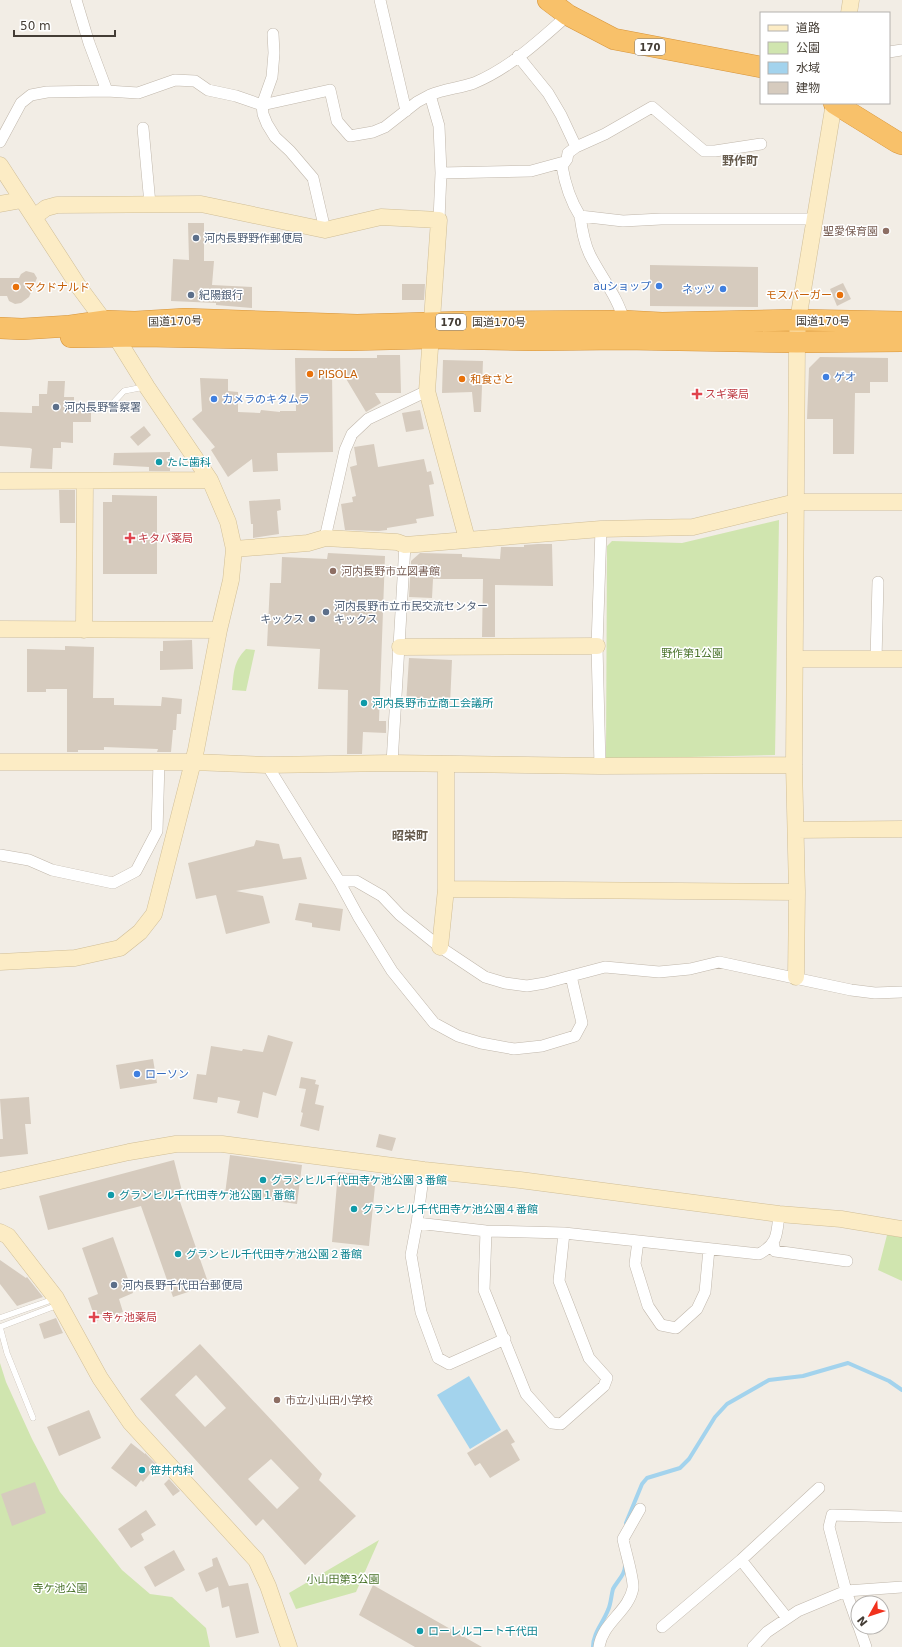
<svg xmlns="http://www.w3.org/2000/svg" width="902" height="1647" font-family="'DejaVu Sans','Noto Sans JP',sans-serif">
  <style>
    .green { fill: #d0e5af }
    .water { fill: #a3d3ed }
    .lines { fill: none; stroke-linecap: round; stroke-linejoin: round }
    .stream { stroke: #a3d3ed; stroke-width: 4 }
    .building { fill: #d6cbbe; fill-rule: evenodd }
    .lane-casing { stroke: #c0b7ab; stroke-width: 6 }
    .street-casing { stroke: #c0b7ab; stroke-width: 12 }
    .secondary-casing { stroke: #d0be97; stroke-width: 17 }
    .highway-casing { stroke: #d6943a; stroke-width: 22 }
    .lane { stroke: #fff; stroke-width: 5.5 }
    .street { stroke: #fff; stroke-width: 11 }
    .secondary { stroke: #fcecc5; stroke-width: 16 }
    .highway { stroke: #f8c16a; stroke-width: 21 }
    .education-dot { fill: #8d6e63; stroke: #fff; stroke-width: 1.5 }
    .service-dot { fill: #5c6f8a; stroke: #fff; stroke-width: 1.5 }
    .shop-dot { fill: #3f7fe0; stroke: #fff; stroke-width: 1.5 }
    .food-dot { fill: #e8710a; stroke: #fff; stroke-width: 1.5 }
    .health-dot { fill: #e0444e; stroke: #fff; stroke-width: 1.5 }
    .culture-dot { fill: #0f9aa8; stroke: #fff; stroke-width: 1.5 }
    .labels { text-anchor: middle; stroke-width: 3; stroke-linejoin: round; paint-order: stroke }
    .shield { fill: #fff; stroke: #7c7772; stroke-width: 1 }
    .shield-label { font-size: 10px; font-weight: bold; fill: #443d35 }
    .education-label { font-size: 11px; fill: #785e54; stroke: #fff; text-anchor: start }
    .service-label { font-size: 11px; fill: #4e5e75; stroke: #fff; text-anchor: start }
    .shop-label { font-size: 11px; fill: #366cbe; stroke: #fff; text-anchor: start }
    .food-label { font-size: 11px; fill: #c56008; stroke: #fff; text-anchor: start }
    .street-label { font-size: 11px; fill: #443d35; stroke: #fff }
    .health-label { font-size: 11px; fill: #be3a42; stroke: #fff; text-anchor: start }
    .culture-label { font-size: 11px; fill: #0d838f; stroke: #fff; text-anchor: start }
    .park-label { font-size: 11px; fill: #4a732b; stroke: #fff }
    .neighbourhood-label { font-size: 12px; font-weight: bold; fill: #665b4d; stroke: #fff }
  </style>
  <rect width="100%" height="100%" fill="#f2ede5"/>
  <path class="green" d="M779,520L775,755L606,759L607,546L612,541L682,543Z
    M246,649L255,650L246,691L232,690C234,673 233,662 246,649Z
    M887,1235L902,1237V1281L878,1270Z
    M0,1363L6,1382L32,1439L60,1492L122,1570L150,1594L172,1597L206,1628L210,1647H0Z
    M379,1540L356,1592L296,1609L289,1593Z"/>
  <path class="water" d="M469,1376L501,1430L470,1449L437,1395Z"/>
  <g class="lines">
    <path class="stream" d="M626,1523L642,1484L647,1478L680,1468L689,1459L715,1417L727,1404L769,1380L803,1376L848,1363L889,1381L902,1390
      M593,1647C593,1633 603,1623 608,1610C611,1604 611,1596 613,1589C617,1581 626,1574 625,1564"/>
  </g>
  <path class="building" d="M188,223H204V261H214L212,285L252,287V308L216,305V303L171,301L173,259L189,260Z
    M650,265L758,267V307L650,306Z
    M26,271L34,273L37,278L29,297L21,303L15,304L9,301L7,296H0V278H19L21,274Z
    M843,283L851,299L837,306L830,289Z
    M402,284H425L424,300H402Z
    M377,355H400L401,393H375L381,403L366,412L339,367V371H332L333,452L277,453L278,471L253,472L252,459L228,477L211,450L215,447L192,419L202,411L200,378L228,379V391L238,392V412L260,413L261,410L280,412V411H296L295,358H377Z
    M820,357L888,358V382H870V393H855L854,454H833V419H807L809,368Z
    M443,360L483,361L481,412H474L472,392L442,393Z
    M48,381H65L64,397H74V411H91V422H73V443L61,442V448H53L52,469L30,468L32,449L30,448L0,446V412L32,413V406H39V394H47Z
    M420,410L424,429L406,432L402,413Z
    M144,426L151,435L138,446L130,437Z
    M374,444L378,467L424,459L427,472L431,471L434,484L429,485L434,516L416,519L417,523L387,528V530L379,531L345,530L341,504L353,502L352,497L356,496L350,467L357,465L354,447Z
    M170,452V471H149V467L113,465L114,453Z
    M59,490H75V523H60Z
    M112,495L157,496V574H103V502H112Z
    M280,499L281,510L277,511L279,534L253,538V524H251L249,501Z
    M538,544H552L553,586L495,585V637H482L483,579H433L432,598L409,597L411,561L420,553L462,554V557L500,559L501,547H524V545Z
    M328,553L385,556L379,721H386V733L363,732L362,754H347L348,690L318,689L320,649L267,646L270,583H281L282,557L327,559Z
    M192,640L193,669L160,670V651H163V641Z
    M65,646L94,647L93,698H114V705L161,706L162,697L182,699L181,714H177L176,730H173L171,752H157L158,749L104,747V750H78V752H67V689H46V692H27V649L65,650Z
    M409,658L452,660L450,705L424,703L423,705L406,704Z
    M256,840L279,844L283,859L301,857L307,879L236,891L263,896L270,923L226,934L216,895L196,899L188,863L254,846Z
    M299,903L343,909L340,931L312,927V923L295,920Z
    M268,1035L293,1042L276,1096L263,1092L258,1118L237,1113L240,1101L218,1097L217,1103L193,1099L197,1074L206,1075L211,1046L242,1051L243,1049L263,1052Z
    M153,1059L157,1083L120,1089L116,1065Z
    M301,1077L316,1080L315,1084L319,1085L315,1104L324,1106L319,1131L300,1126L303,1113L301,1112L306,1089L299,1088Z
    M29,1097L31,1124H25L28,1154L0,1157V1139H3L0,1099Z
    M379,1134L396,1138L392,1151L376,1147Z
    M230,1155L302,1165L297,1204L225,1194Z
    M174,1160L183,1195L178,1196L209,1285L173,1297L141,1206L48,1230L39,1196Z
    M338,1172L376,1176L369,1246L332,1242Z
    M113,1237L133,1293L119,1299L123,1312L96,1321L88,1298L98,1294L82,1248Z
    M0,1260L26,1278L27,1277L43,1297L17,1306L0,1284Z
    M56,1318L63,1333L44,1339L39,1324Z
    M200,1344L322,1474L319,1480L356,1516L305,1565L263,1519L256,1526L140,1399ZM196,1375L226,1408L205,1427L175,1395ZM271,1459L299,1488L277,1509L248,1479Z
    M89,1410L101,1438L59,1456L47,1427Z
    M507,1429L515,1442L511,1444L520,1460L490,1478L480,1463L475,1466L467,1453Z
    M131,1443L145,1454V1453L157,1465L143,1482L141,1480L136,1487L111,1468Z
    M169,1479L180,1491L173,1496L164,1484Z
    M35,1482L46,1513L12,1526L1,1494Z
    M146,1510L156,1525L141,1534L144,1540L131,1548L118,1529Z
    M174,1550L185,1570L155,1587L144,1567Z
    M217,1557L229,1586L248,1583L259,1633L236,1638L229,1606L222,1608L218,1587L206,1592L198,1573L213,1566L212,1559Z
    M373,1585L482,1647H415L359,1615Z"/>
  <g class="lines">
    <g class="lane-casing">
      <path id="lane" d="M112,404L124,391L144,387
        M0,1318L54,1299
        M0,1327L7,1353L33,1418
        M0,1327L58,1305"/>
    </g>
    <g class="street-casing">
      <path id="street" d="M76,0L89,43L107,91
        M380,0L406,111
        M273,34L274,53L272,77L262,105L263,114L267,124L275,137L290,151L313,178L325,230
        M889,52L902,50
        M518,56L548,93L561,115L576,147L568,153L567,159L562,166C565,184 570,200 580,216L623,221L661,219H814
        M143,128L150,204
        M0,142L21,103L31,95L47,92L107,91L138,93L175,80L195,81L208,90L236,96L262,105L330,90L337,121L350,136L373,132L385,127L417,102L430,95
        M576,147L605,134L652,107L704,151H715L761,144
        M441,173L531,171L564,162
        M580,216C582,230 584,243 590,255C601,277 618,297 624,321
        M439,220L441,173L439,126L430,95C444,89 460,88 474,83C510,68 540,40 568,15
        M325,538L345,450L352,434L368,419L427,391
        M876,659L878,582
        M392,763L405,545
        M267,765L339,881L358,916L392,971L434,1023L458,1036L481,1043L514,1049L542,1046L575,1036L582,1023L571,976L605,967L659,972L690,969L719,962L851,990L875,993L902,992
        M600,766L597,646L601,529
        M0,855L29,860L52,870L113,883L136,871L157,831L159,762
        M339,881H356L382,896L400,915L440,947L485,977L505,983L527,986L545,983L571,976
        M424,1170L417,1223L411,1255L421,1312L438,1358L449,1364L505,1339
        M417,1223L486,1231L564,1233L759,1254C778,1244 777,1233 779,1214
        M486,1231L484,1290L526,1394L552,1423L561,1424L604,1386L607,1378L589,1358L559,1281L564,1233
        M638,1241L635,1264L648,1306L661,1325L676,1328L697,1309L705,1292L709,1249
        M773,1242L775,1251L847,1261
        M741,1560L787,1618
        M858,1625L846,1591L829,1527L832,1515L902,1517
        M662,1627L741,1560L819,1488
        M859,1627L866,1647
        M599,1647C602,1623 629,1611 633,1588C634,1579 625,1550 623,1539L640,1509
        M753,1647L767,1632L798,1611L846,1591L902,1587"/>
    </g>
    <g class="secondary-casing">
      <path id="secondary" d="M849,13L851,0
        M0,165L79,287L116,337L147,387L210,480L228,522L234,549L231,580L219,630L196,750L154,914L140,932L120,948L75,958L0,962
        M0,204L22,200
        M34,217L46,208L57,205L201,204L325,230L381,217L439,220L427,391L467,539
        M0,481L210,480
        M234,549L308,543L325,538L397,542L405,545L601,529L693,527L796,502H902
        M0,629L219,630
        M84,630L85,481
        M400,647L597,646
        M795,659H902
        M0,762H193L267,765L392,763L600,766L794,765
        M796,830L902,829
        M446,889L797,892
        M440,947L446,889V764
        M796,977L797,892L794,765L797,342L798,320L834,103
        M0,1181L129,1152L176,1144H222L424,1170L520,1180L779,1214L841,1219L902,1229
        M0,1232L8,1236L56,1298L100,1378L130,1422L256,1560L268,1586L289,1647"/>
    </g>
    <g class="highway-casing">
      <path id="highway" d="M548,0L568,15L614,39L761,67
        M834,103L897,142L902,144
        M0,328L22,329L70,326L105,321L135,322L185,319L357,325L462,322L624,321L662,323L798,320L902,322
        M71,337L144,336L348,340L431,338L533,340L623,339L797,342L902,341"/>
    </g>
    <use href="#lane" class="lane"/>
    <use href="#street" class="street"/>
    <use href="#secondary" class="secondary"/>
    <use href="#highway" class="highway"/>
  </g>
  <g class="education-dot">
    <circle cx="886" cy="231" r="4"/>
    <circle cx="333" cy="571" r="4"/>
    <circle cx="277" cy="1400" r="4"/>
  </g>
  <g class="service-dot">
    <circle cx="196" cy="238" r="4"/>
    <circle cx="191" cy="295" r="4"/>
    <circle cx="56" cy="407" r="4"/>
    <circle cx="326" cy="612" r="4"/>
    <circle cx="312" cy="619" r="4"/>
    <circle cx="114" cy="1285" r="4"/>
  </g>
  <g class="shop-dot">
    <circle cx="659" cy="286" r="4"/>
    <circle cx="723" cy="289" r="4"/>
    <circle cx="826" cy="377" r="4"/>
    <circle cx="214" cy="399" r="4"/>
    <circle cx="137" cy="1074" r="4"/>
  </g>
  <g class="food-dot">
    <circle cx="16" cy="287" r="4"/>
    <circle cx="840" cy="295" r="4"/>
    <circle cx="310" cy="374" r="4"/>
    <circle cx="462" cy="379" r="4"/>
  </g>
  <g class="health-dot">
    <path d="M695 388h4v4h4v4h-4v4h-4v-4h-4v-4h4z"/>
    <path d="M128 532h4v4h4v4h-4v4h-4v-4h-4v-4h4z"/>
    <path d="M92 1311h4v4h4v4h-4v4h-4v-4h-4v-4h4z"/>
  </g>
  <g class="culture-dot">
    <circle cx="159" cy="462" r="4"/>
    <circle cx="364" cy="703" r="4"/>
    <circle cx="263" cy="1180" r="4"/>
    <circle cx="111" cy="1195" r="4"/>
    <circle cx="354" cy="1209" r="4"/>
    <circle cx="178" cy="1254" r="4"/>
    <circle cx="142" cy="1470" r="4"/>
    <circle cx="420" cy="1631" r="4"/>
  </g>
  <g class="labels">
    <g class="shield">
      <rect x="635" y="39" width="30" height="16" rx="3"/>
      <rect x="436" y="314" width="30" height="16" rx="3"/>
    </g>
    <g class="shield-label">
      <text x="650" y="51">170</text>
      <text x="451" y="326">170</text>
    </g>
    <g class="education-label">
      <text x="878" y="235" text-anchor="end">聖愛保育園</text>
      <text x="341" y="575">河内長野市立図書館</text>
      <text x="285" y="1404">市立小山田小学校</text>
    </g>
    <g class="service-label">
      <text x="204" y="242">河内長野野作郵便局</text>
      <text x="199" y="299">紀陽銀行</text>
      <text x="64" y="411">河内長野警察署</text>
      <text x="334" y="610">河内長野市立市民交流センター<tspan x="334" dy="13">キックス</tspan></text>
      <text x="304" y="623" text-anchor="end">キックス</text>
      <text x="122" y="1289">河内長野千代田台郵便局</text>
    </g>
    <g class="shop-label">
      <text x="651" y="290" text-anchor="end">auショップ</text>
      <text x="715" y="293" text-anchor="end">ネッツ</text>
      <text x="834" y="381">ゲオ</text>
      <text x="222" y="403">カメラのキタムラ</text>
      <text x="145" y="1078">ローソン</text>
    </g>
    <g class="food-label">
      <text x="24" y="291">マクドナルド</text>
      <text x="832" y="299" text-anchor="end">モスバーガー</text>
      <text x="318" y="378">PISOLA</text>
      <text x="470" y="383">和食さと</text>
    </g>
    <g class="street-label">
      <text transform="translate(175 321) rotate(-2)" y="4">国道170号</text>
      <text x="823" y="325">国道170号</text>
      <text x="499" y="326">国道170号</text>
    </g>
    <g class="health-label">
      <text x="705" y="398">スギ薬局</text>
      <text x="138" y="542">キタバ薬局</text>
      <text x="102" y="1321">寺ヶ池薬局</text>
    </g>
    <g class="culture-label">
      <text x="167" y="466">たに歯科</text>
      <text x="372" y="707">河内長野市立商工会議所</text>
      <text x="271" y="1184">グランヒル千代田寺ケ池公園３番館</text>
      <text x="119" y="1199">グランヒル千代田寺ケ池公園１番館</text>
      <text x="362" y="1213">グランヒル千代田寺ケ池公園４番館</text>
      <text x="186" y="1258">グランヒル千代田寺ケ池公園２番館</text>
      <text x="150" y="1474">笹井内科</text>
      <text x="428" y="1635">ローレルコート千代田</text>
    </g>
    <g class="park-label">
      <text x="692" y="657">野作第1公園</text>
      <text x="343" y="1583">小山田第3公園</text>
      <text x="60" y="1592">寺ケ池公園</text>
    </g>
    <g class="neighbourhood-label">
      <text x="740" y="165">野作町</text>
      <text x="410" y="840">昭栄町</text>
    </g>
  </g>
  <rect x="760" y="12" width="130" height="92" fill="#ffffff" stroke="#b4b1ae"/>
  <rect x="768" y="25" width="20" height="6" fill="#fcecc5" stroke="#b4b1ae"/>
  <text x="796" y="32" font-size="12" fill="#443d35">道路</text>
  <rect x="768" y="42" width="20" height="12" fill="#d0e5af" stroke="#b4b1ae"/>
  <text x="796" y="52" font-size="12" fill="#443d35">公園</text>
  <rect x="768" y="62" width="20" height="12" fill="#a3d3ed" stroke="#b4b1ae"/>
  <text x="796" y="72" font-size="12" fill="#443d35">水域</text>
  <rect x="768" y="82" width="20" height="12" fill="#d6cbbe" stroke="#b4b1ae"/>
  <text x="796" y="92" font-size="12" fill="#443d35">建物</text>
  <g transform="translate(870 1615) rotate(231)"><circle r="19" fill="#ffffff" stroke="#b4b1ae"/>
  <path d="M0-3L7 15L0 10L-7 15Z" fill="#f1311d"/>
  <text y="-6" font-size="11" font-weight="bold" text-anchor="middle" fill="#443d35">N</text>
  </g>
  <path d="M14 30v6h101v-6" fill="none" stroke="#443d35" stroke-width="2"/>
  <text x="20" y="30" font-size="12" fill="#443d35" stroke="#ffffff" stroke-width="3" paint-order="stroke">50 m</text>
</svg>
